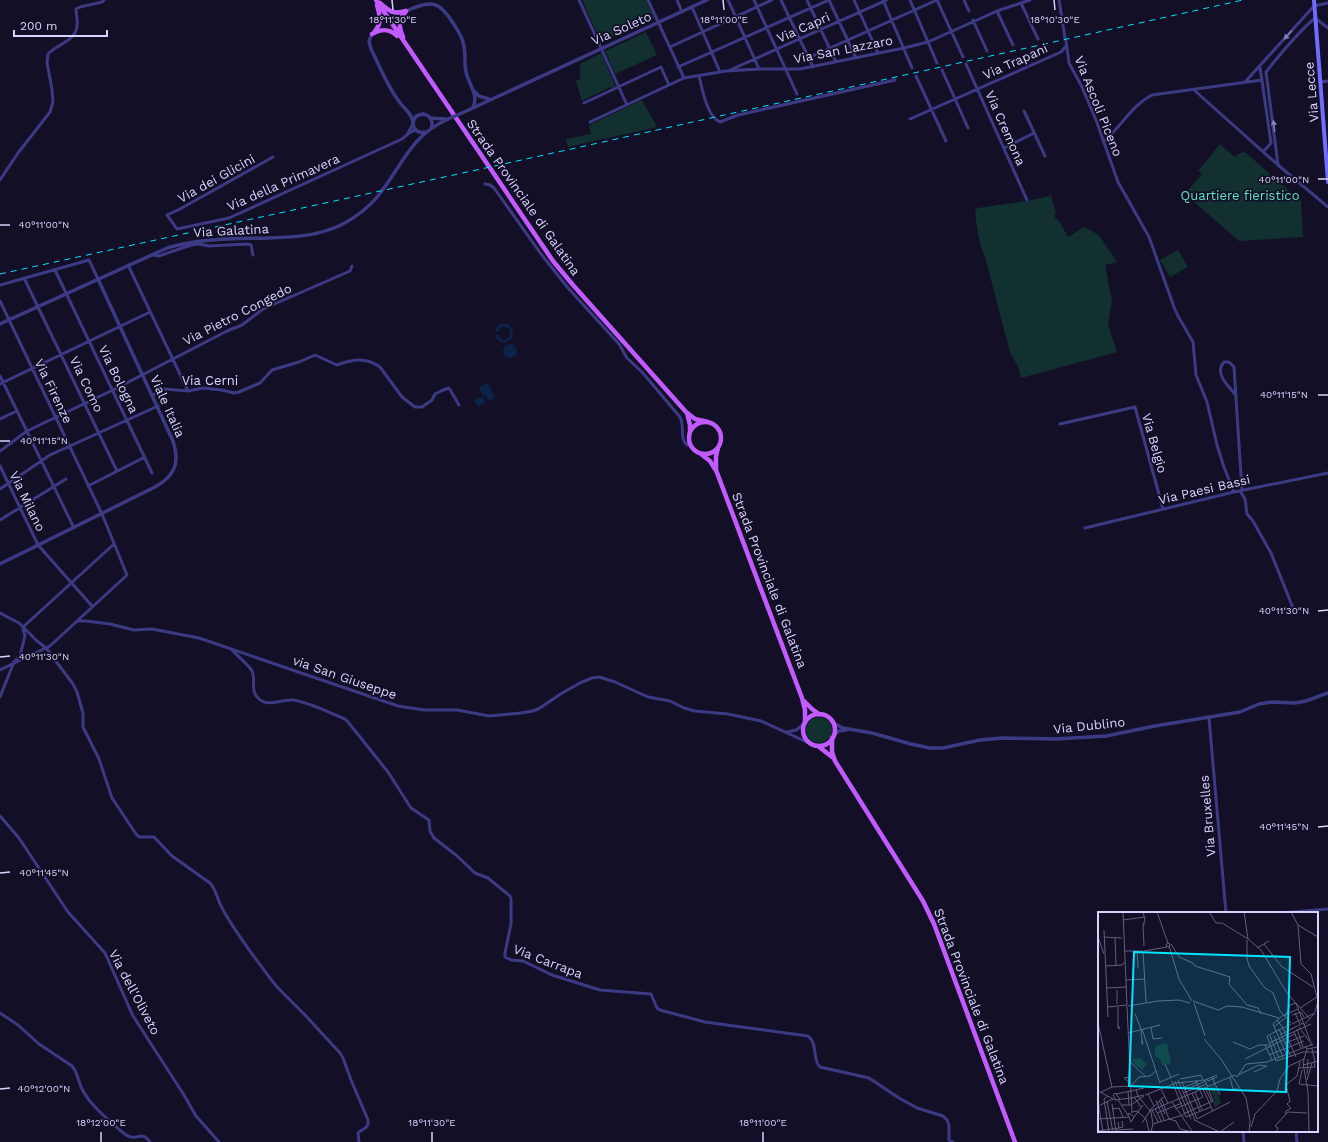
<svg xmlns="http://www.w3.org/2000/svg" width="1328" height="1142" font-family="'Work Sans',sans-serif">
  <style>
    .green { fill: #12302f }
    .water { fill: #0c2248 }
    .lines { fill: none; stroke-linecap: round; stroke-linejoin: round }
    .minor { stroke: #3d3a85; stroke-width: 3 }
    .tertiary { stroke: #3d3a85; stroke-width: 3.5 }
    .secondary { stroke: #6f6bff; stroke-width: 4 }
    .primary { stroke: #c25bff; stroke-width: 4.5 }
    .rail { stroke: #00e5ff; stroke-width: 1; stroke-dasharray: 6 5; stroke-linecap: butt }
    .tertiary-bridge { stroke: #3d3a85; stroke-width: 3.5 }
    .oneway { fill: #837fbc }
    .ticks { fill: none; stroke: #d9d4ff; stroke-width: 1.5 }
    .labels { text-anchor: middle; stroke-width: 3.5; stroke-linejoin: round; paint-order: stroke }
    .street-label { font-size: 13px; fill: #d9d4ff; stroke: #130f26 }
    .park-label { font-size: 13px; fill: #5fe0c0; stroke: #130f26 }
    .inset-road { fill: none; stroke: #625e7d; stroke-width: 1 }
    .view { fill: #00e5ff; fill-opacity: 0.15; stroke: #00e5ff; stroke-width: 2 }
    .inset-edge { fill: none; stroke: #d9d4ff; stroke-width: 2 }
    .ticks-label { font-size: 10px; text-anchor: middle; fill: #d9d4ff; stroke: #130f26; stroke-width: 3.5; stroke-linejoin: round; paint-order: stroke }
  </style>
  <rect width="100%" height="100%" fill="#130f26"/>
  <path class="green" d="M582,0H646L654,18L601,42Z
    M646,32L657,55L615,74L605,51Z
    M601,53L616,87L613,88L610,87L582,101L576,81L580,79V64Z
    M642,100L657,127L568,147L566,139L591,134L589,125Z
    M1220,144L1235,157L1240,153L1245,152L1301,201L1303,237L1239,241L1185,194L1202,174L1198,171Z
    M1051,196L1056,214L1054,216L1056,220L1058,219L1068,237L1084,227L1099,235L1117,262L1105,265L1112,301L1108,324L1117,352L1021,378L1018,367L1010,352L985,257C978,242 977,227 975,210L978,208L1027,201Z
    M1178,250L1188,267L1170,277L1160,260Z
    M806 730a13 13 0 1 1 26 0a13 13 0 1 1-26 0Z"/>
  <path class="water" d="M501,324H508L513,330L512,338L506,342H500L495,336V335L498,334C500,341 506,341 510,336V330L506,327H501L498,332H495L497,327Z
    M503 351a7 7 0 1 1 14 0a7 7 0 1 1-14 0Z
    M488,383L495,398L489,401L485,395L483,396L479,387Z
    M482,396L485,403L478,407L474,400Z"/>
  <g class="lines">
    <path class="minor" d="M579,0L627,105
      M648,0L684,78
      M677,0L682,12
      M728,0L759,69
      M754,0L797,94
      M781,0L813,67
      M807,0L836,62
      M829,0L856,58
      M854,0L878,53
      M883,0L912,68
      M910,0L937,63
      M937,0L963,57
      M964,0L969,11
      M1059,0L1065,38
      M1021,3L1038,39
      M692,7L720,72
      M997,11L1013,45
      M973,20L987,51
      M1066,41L1069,63L1081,85L1096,120L1118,182L1149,237L1174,307L1178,316L1193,342L1196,375L1207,402L1217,445L1224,467L1234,492
      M670,47L772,0
      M808,58L937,0
      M966,64L1027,200
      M678,67L829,0
      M1260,67L1271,143L1263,152
      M730,70L887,0
      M942,70L968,128
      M1266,72L1278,165
      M1266,72C1281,53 1297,33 1315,18L1328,28
      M699,76C702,88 707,117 720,122L738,115L895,80
      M916,76L946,141
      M1245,82L1314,6L1328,3
      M1320,82L1328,81
      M1194,90L1278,165L1328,207
      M584,103L661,67L669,85
      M1024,111L1045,156
      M910,119L1061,52L1066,46
      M590,122L684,78L726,71L759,69H800L904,48L928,42L997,11L1030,0
      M408,133L413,124
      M1104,141C1121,127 1132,105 1152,95L1262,80
      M1004,148L1034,133
      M273,157L180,209L167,215L177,229L229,218L238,214L402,139C406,136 410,131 416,130
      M0,180L18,153L50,112L53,102L52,90L47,62L48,54C57,44 76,41 77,26C78,20 76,15 76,9L80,7L102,2L104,0
      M485,184L490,185L494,188L541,254L568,288L619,344L627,358L642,372L680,417C685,426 679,438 687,445H690
      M153,255L159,256L191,245L199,244L209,246L247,244L251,245L253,255
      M128,265L188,391
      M55,270L152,473
      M24,278L117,471
      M0,285L89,260L98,279
      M0,301L102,514L127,575L50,646L0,670
      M0,376L74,528
      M0,384L150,312
      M1235,394C1228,386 1214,373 1224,362H1229L1234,367L1242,491
      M153,395L164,389L188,391L203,388L222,390L234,393L239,392L260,383L272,370L299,362L315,355L337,365C353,359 366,357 380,367L402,397L415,407H422L432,400L435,394L441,391L449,388L459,405
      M0,419L17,411
      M1060,424L1135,407L1163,509
      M0,451L27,431L113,390L227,331L242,325L263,309L350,271L352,266
      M0,466L38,545L92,606
      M88,486L145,457
      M0,489L50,455L158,406
      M1240,491L1245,499L1247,514L1253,521L1271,553L1295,613
      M0,520L66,479
      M1085,528L1234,492L1328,473
      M0,613L19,623L37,641L46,648L73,684L77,692L83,713V727L99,759L112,798L136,834L139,837H154L172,856L210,883C217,891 217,899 222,908C236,934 255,958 273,982L279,989L305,1015L340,1053L343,1058L351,1080L368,1120C369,1129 363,1128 358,1133L359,1142
      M77,621H86L110,624L134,630L152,629L199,638L398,706L424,710H457L489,716L521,713L533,711L540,708L562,693L580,683L592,678L599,677L615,682L648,697L670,701L684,708L695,711L728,714L761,721L811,744
      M23,627L114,544
      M231,649C237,656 248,664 252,671C256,679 250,691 258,698C268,708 280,699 293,700C309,702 330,713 345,719L348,722L388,772L411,808L429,820L430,831L434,838L456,855L475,873L488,878L510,896L511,899V924L505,953V957L511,960L523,961L552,975L600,990L651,994L657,1008L660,1010L705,1022L808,1036C818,1043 812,1060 820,1067L869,1078L899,1098L917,1108L943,1116L947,1120L949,1125V1140L953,1142
      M0,697L14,662L20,656L25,636L23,629
      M1209,718L1226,913
      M787,732L796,730L804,724
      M0,816L19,838L68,912L105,953L133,1016L184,1095L196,1116L219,1142
      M1280,913L1328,909
      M0,1013L18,1025L39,1044L72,1066C78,1073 78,1081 82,1089C89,1103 102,1114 113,1124C118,1128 125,1136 131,1137C139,1139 142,1131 150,1142
      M1243,1131L1244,1142
      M1296,1131L1297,1142"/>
    <path class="tertiary" d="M406,11C430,0 439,0 453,23C457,29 461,35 463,42C466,52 464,62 466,72C469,85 479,95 473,107
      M372,34L369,41L371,49C380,67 388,88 401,104C406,110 412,114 413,122
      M474,91L479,96L489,99
      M462,113L707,0
      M430,118L445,119
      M426,132C418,134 413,130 413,122L416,116L423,114C430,115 434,121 431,128
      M0,324L167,248C200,238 234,239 269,238C295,237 319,236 343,224C356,217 369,207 378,196C403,165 409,137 448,119
      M0,564L155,487C175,476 180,463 173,441L98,279
      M833,723L843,728L872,733L911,744L930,748H943L980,740L1003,738L1056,739L1106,736L1155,726L1240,712L1259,704L1272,702L1295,703L1306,701L1328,693
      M833,735L839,731L846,730"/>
    <path class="secondary" d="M1314,0L1328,182"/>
    <path class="primary" d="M376,0L553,261L573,285L686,412L695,419L708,422
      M380,3C389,11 393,15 406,11
      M375,31C382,23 380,15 377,5
      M372,34C381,29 389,28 397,36
      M403,37C398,27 399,20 406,11
      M687,413L690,425V431
      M689 438a16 16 0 1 1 32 0a16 16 0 1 1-32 0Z
      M718,448L716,456V470L802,698L805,710V723
      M701,454L710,461L715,469
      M804,701L812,709L819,714
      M803 730a16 16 0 1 1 32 0a16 16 0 1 1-32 0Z
      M832,738V752L835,761L923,901L934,924L1015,1142
      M818,746L832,757"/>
    <path class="rail" d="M0,274L481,169L1243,0"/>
    <path class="tertiary-bridge" d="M448,119L462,113"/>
  </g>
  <defs><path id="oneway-solid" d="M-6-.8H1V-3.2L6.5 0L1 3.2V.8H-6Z"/></defs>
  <g class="oneway">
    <use href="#oneway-solid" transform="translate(1288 35) rotate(132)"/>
    <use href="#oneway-solid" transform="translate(1274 126) rotate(-97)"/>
  </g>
  <path class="ticks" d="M392,0L393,10M723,0L724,10M1054,0L1055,10M1318,179H1328M0,225H10M1318,395H1328M0,441H10M1318,611L1328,610M0,657L10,656M1318,827L1328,826M0,873L10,872M0,1089L10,1088M101,1132V1142M432,1132V1142M763,1132V1142"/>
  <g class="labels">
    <g class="street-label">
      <text transform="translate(803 27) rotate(-24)" y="5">Via Capri</text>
      <text transform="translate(621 28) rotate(-24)" y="5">Via Soleto</text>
      <text transform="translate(843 49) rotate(-11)" y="5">Via San Lazzaro</text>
      <text transform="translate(1015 61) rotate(-24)" y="5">Via Trapani</text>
      <text transform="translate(1311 92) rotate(-95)" y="5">Via Lecce</text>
      <text transform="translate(1099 106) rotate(68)" y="5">Via Ascoli Piceno</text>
      <text transform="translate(1006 128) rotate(66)" y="5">Via Cremona</text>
      <text transform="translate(216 178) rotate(-29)" y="5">Via dei Glicini</text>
      <text transform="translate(283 182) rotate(-24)" y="5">Via della Primavera</text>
      <text transform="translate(524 197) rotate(55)" y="5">Strada Provinciale di Galatina</text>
      <text transform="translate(231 230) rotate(-3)" y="5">Via Galatina</text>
      <text transform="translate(237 314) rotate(-27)" y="5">Via Pietro Congedo</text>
      <text transform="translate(119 379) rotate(64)" y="5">Via Bologna</text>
      <text x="210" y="385">Via Cerni</text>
      <text transform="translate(87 384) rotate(64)" y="5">Via Como</text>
      <text transform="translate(54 391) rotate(64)" y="5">Via Firenze</text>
      <text transform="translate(168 406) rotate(66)" y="5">Viale Italia</text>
      <text transform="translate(1155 443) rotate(74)" y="5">Via Belgio</text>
      <text transform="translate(1204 489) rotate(-13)" y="5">Via Paesi Bassi</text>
      <text transform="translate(28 501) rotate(64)" y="5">Via Milano</text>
      <text transform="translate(770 580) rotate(69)" y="5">Strada Provinciale di Galatina</text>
      <text transform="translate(345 677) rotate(19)" y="5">via San Giuseppe</text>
      <text transform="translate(1089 725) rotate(-6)" y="5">Via Dublino</text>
      <text transform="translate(1207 816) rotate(-95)" y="5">Via Bruxelles</text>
      <text transform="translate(548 961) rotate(21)" y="5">Via Carrapa</text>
      <text transform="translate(135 992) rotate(62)" y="5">Via dell'Oliveto</text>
      <text transform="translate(972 996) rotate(69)" y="5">Strada Provinciale di Galatina</text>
    </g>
    <g class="park-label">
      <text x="1240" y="200">Quartiere fieristico</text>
    </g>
  </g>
  <g transform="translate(1098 912)">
    <rect width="220" height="220" fill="#130f26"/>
    <path d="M69,131L73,151L64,153L63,148L57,144V134ZM42,146L49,152L44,158L35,151V147ZM117,173L123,191L117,196L115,190L118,187H116L111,175Z" fill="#12302f"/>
    <path class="inset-road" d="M25,0L29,93M45,0L47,8L45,13L47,12M59,0L70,31M111,0L118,11H124L150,27M146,0L150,27L163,38L189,81L212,107M193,0L200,13L220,25M25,8L47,5M45,13L46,34M200,13L203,52L213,62L220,89L217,100M6,18L10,105M0,25L6,42M6,25L24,26M17,25L18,54M149,28V46L151,54L166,75L175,81L182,99L193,111M69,31L72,32L71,35L68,34ZM73,32L81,45L95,51L97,54L132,65L131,72L149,93L160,96L163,102M166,32L183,54L215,75M71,34L81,67L94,89M159,36L171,29M27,39H45M39,39L40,56M45,39L48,90M46,39L69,35M8,54L24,53L27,50M28,68L47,67M9,76L28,75M19,78V92M95,89L120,98L129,94L144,95L181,106M96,91L107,124M29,94L34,201M30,94L60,89L81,88L92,91M10,95L29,93M20,95V116L22,117L20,113M202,96L219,85M197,101L202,112M37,102L43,117M194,103L203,100L206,105M187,105L192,93L198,91L214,134M179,108L185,116L198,145M0,111L14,175M193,112L169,124L178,149L205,140H220M194,112L217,101M206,113L217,101M53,115L55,127L64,126M176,115L187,106M201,115L211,129M44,117L62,171M181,117L193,145M199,117L205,135M43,118L44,128V132H45L44,128M196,120L203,136M30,121L62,113M182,123L205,111M172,124L181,146M176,124L185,145M106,127L123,147L148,186L152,209L151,220M135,130L152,137L161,133H171M171,131L213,112M187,131L206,124M167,133L174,148M207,134L209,137L220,135M209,137L205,151L210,180L211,220M214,137L217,150M171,143L206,129M190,146L175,112L184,104L200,97M147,147L197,122M32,150L47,164M67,152L73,166M205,153L220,149M201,156L217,155L216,150M204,158L201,172L220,174M156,160L169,154M209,162L210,147M140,163L161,153L169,154M32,165L26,166L33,172M41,165L52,164L58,159M114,165L122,183M132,166L135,177H140M82,167L103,163L105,168M109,167L110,169L119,165M80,168L97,208M209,168L214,151M74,169L88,205L113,195M77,169L93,207M62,170L81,162M84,170L99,207M86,175L100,170M107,176L114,190M63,177L70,191M105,177L115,199M38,178L40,184L53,200L55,212L53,220M86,178L108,169M0,179L17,188L33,186M30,179L31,193M33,179L46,176M3,180L14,175L33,174L41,165M97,180L104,198M85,181L109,172M94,181L102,199M18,182L33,179M50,182L56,194M47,183L78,171L107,168L119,163M10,184L6,187L11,220M36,185L43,195M33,186L46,183M63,186L71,207L78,209L82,217L94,220M18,188L15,183L17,181L22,187M20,188L30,203M58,188L66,208M61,188L67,202M9,189L15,220M0,190L5,220M74,190L94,219M14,192L18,220M24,193H33L46,184M0,194L15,187M57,196L63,209M14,197L21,196L25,205M77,197L105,185L98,169M52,198L67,184M54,198L60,210M52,199L137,163L139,165L148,152L169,150L215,132M34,200L39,199L48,207M31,201L36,205L33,210L30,203ZM59,201L84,191M85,202L115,189L107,168M188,202L187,200L193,196L189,192L192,189L188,173L199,164L202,150M36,205L45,193M0,207L31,205M48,207L51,219M99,207L132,190M96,208L122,220M20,210L21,216L25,215L24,209M44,211L52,199M55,212L85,203M153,215L157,202L179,179L182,167L191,154L206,147M18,218L35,217M0,219L21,216M122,220L136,210M178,220L180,216L177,214L190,200L209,201"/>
    <path class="view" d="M36,40L192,45L188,180L31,174Z"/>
    <rect width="220" height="220" class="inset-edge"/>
  </g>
  <g class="ticks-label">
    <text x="393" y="23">18°11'30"E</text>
    <text x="724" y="23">18°11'00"E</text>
    <text x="1055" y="23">18°10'30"E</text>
    <text x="1284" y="183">40°11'00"N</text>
    <text x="44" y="228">40°11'00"N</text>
    <text x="1284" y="398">40°11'15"N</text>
    <text x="44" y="444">40°11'15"N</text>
    <text x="1284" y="614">40°11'30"N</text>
    <text x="44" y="660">40°11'30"N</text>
    <text x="1284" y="830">40°11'45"N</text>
    <text x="44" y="876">40°11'45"N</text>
    <text x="44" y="1092">40°12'00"N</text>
    <text x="101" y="1126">18°12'00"E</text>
    <text x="432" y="1126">18°11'30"E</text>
    <text x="763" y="1126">18°11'00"E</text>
  </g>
  <path d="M14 30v6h93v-6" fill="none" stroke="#d9d4ff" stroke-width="2"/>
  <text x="20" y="30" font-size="12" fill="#d9d4ff" stroke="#130f26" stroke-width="3" paint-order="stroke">200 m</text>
</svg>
